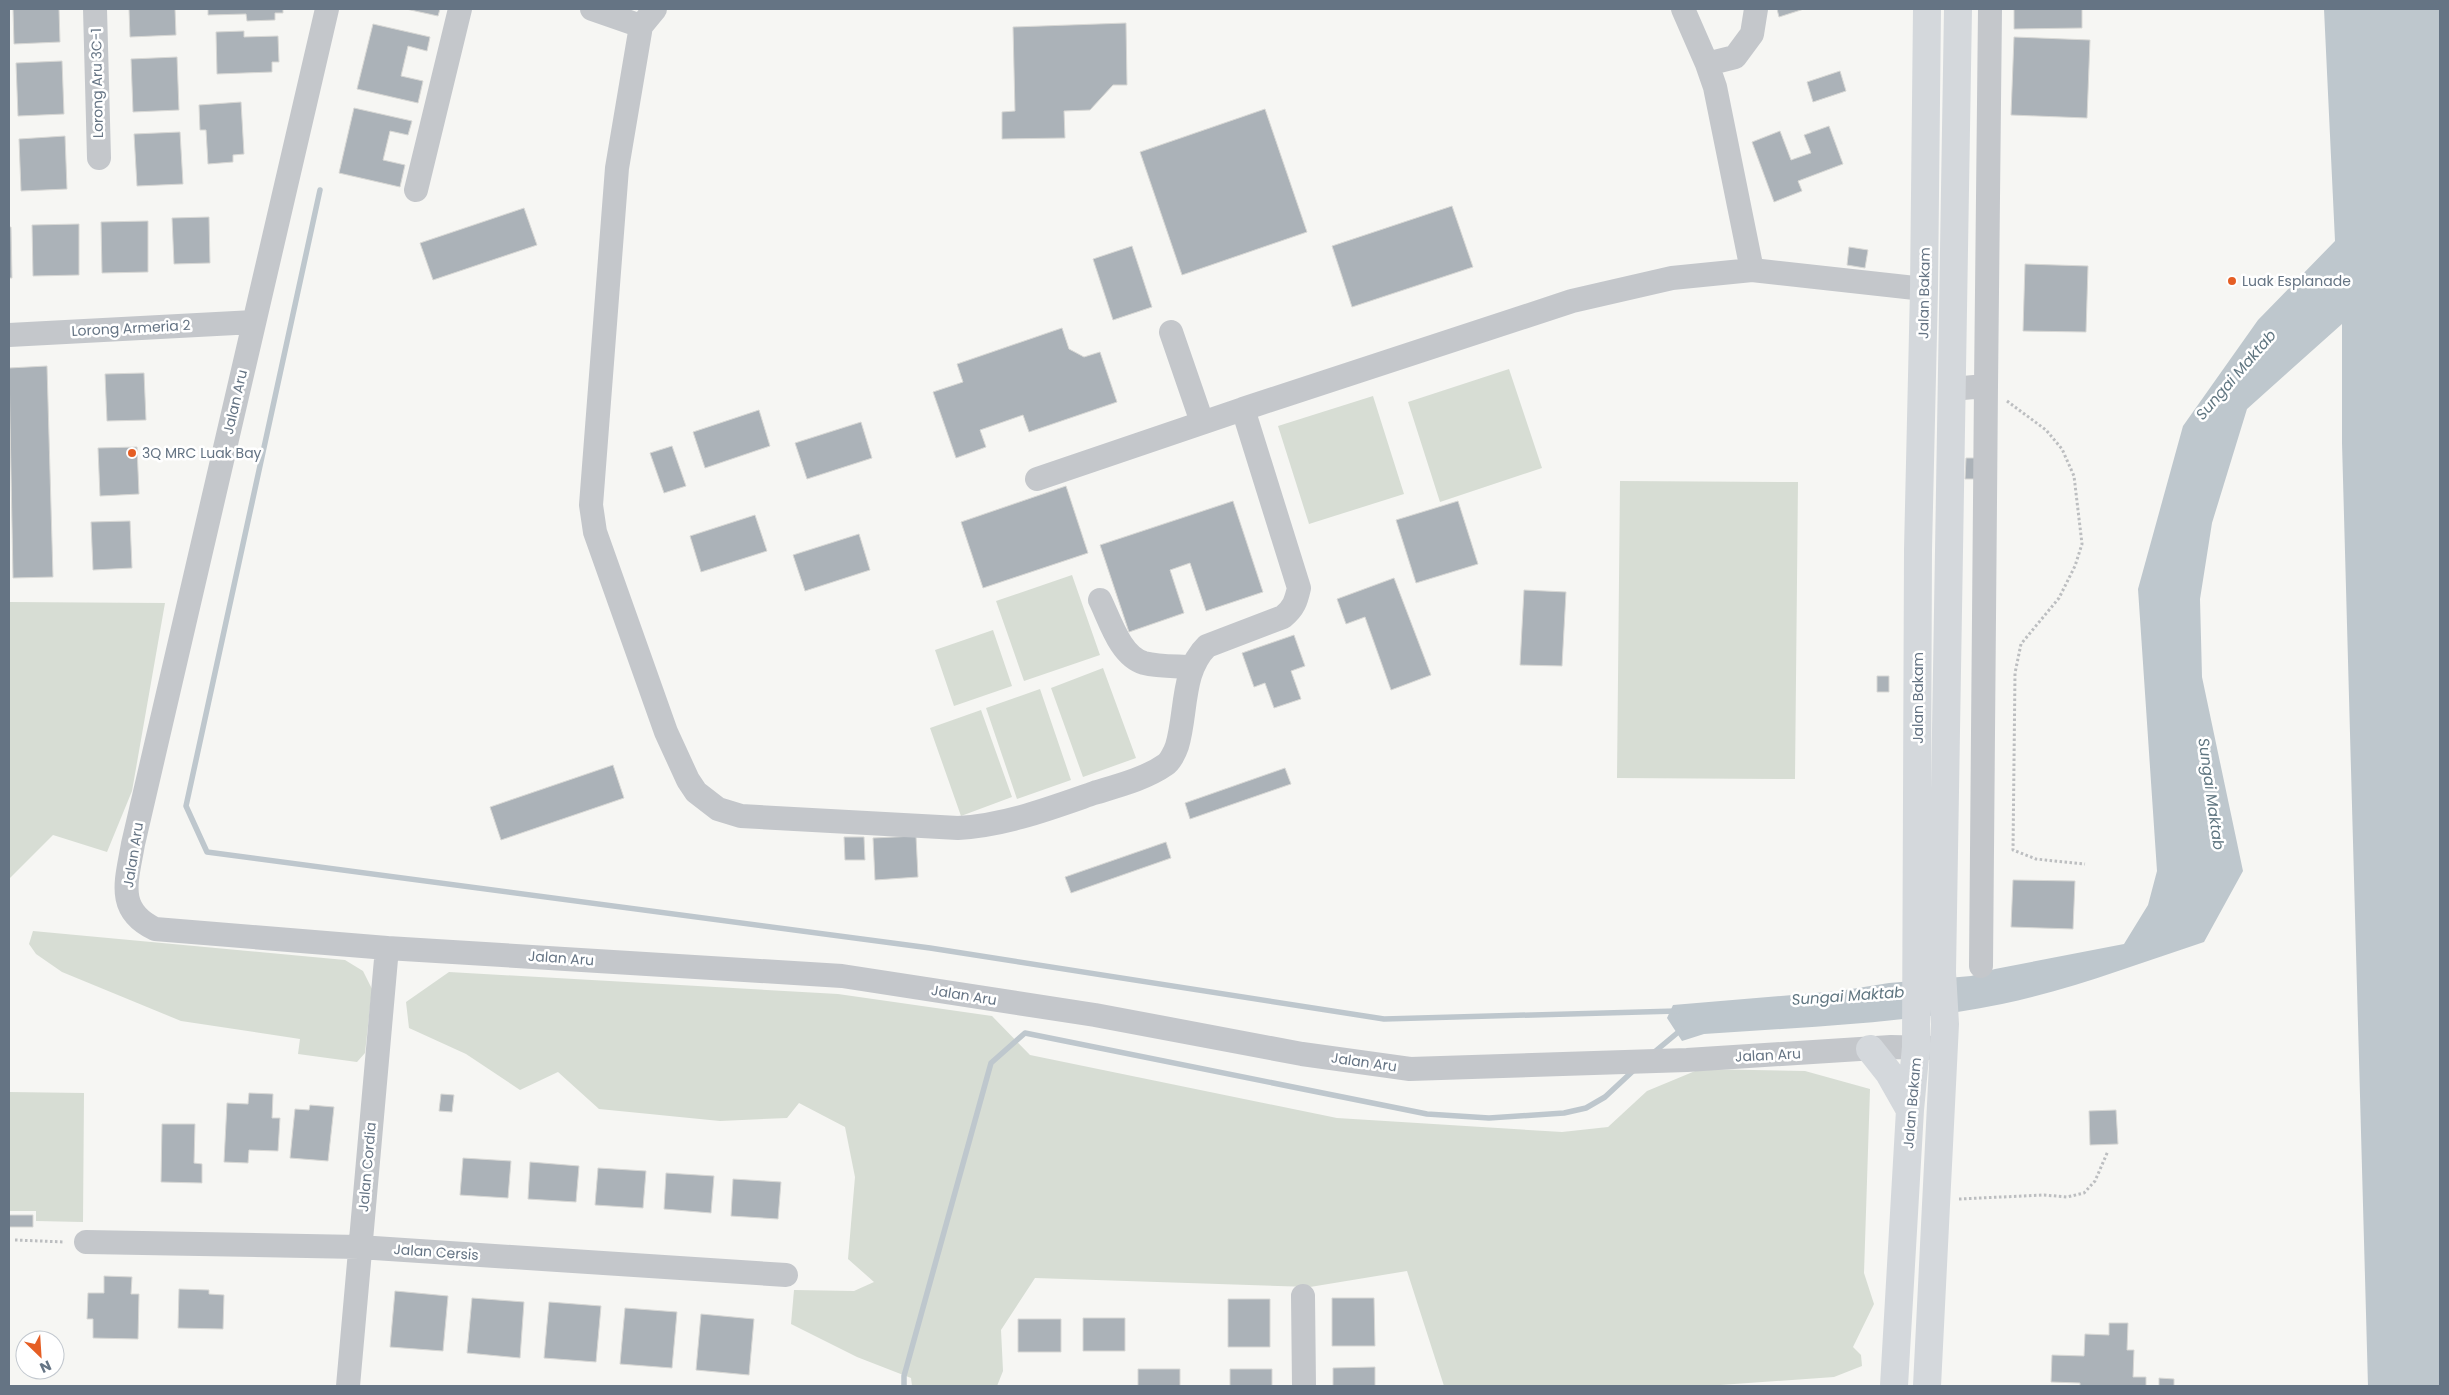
<svg xmlns="http://www.w3.org/2000/svg" width="2449" height="1395" font-family="Poppins,sans-serif">
  <style>
    .green { fill: #d7ddd4 }
    .water { fill: #bec7cd }
    .lines { fill: none; stroke-linecap: round; stroke-linejoin: round }
    .stream { stroke: #bec7cd; stroke-width: 5.5 }
    .building { fill: #abb2b8; stroke: #d8d8d5 }
    .path { stroke: #bcbec0; stroke-width: 3; stroke-dasharray: 2.5 2.5; stroke-linecap: butt }
    .minor { stroke: #c4c7cb; stroke-width: 24 }
    .major { stroke: #d4d8dc; stroke-width: 28 }
    .poi-dot { fill: #e55e24; stroke: #fff; stroke-width: 2 }
    .labels { text-anchor: middle; stroke-width: 5; stroke-linejoin: round; paint-order: stroke }
    .street-label { font-size: 14px; fill: #657484; stroke: #fff }
    .poi-label { font-size: 14px; fill: #657484; stroke: #fff; text-anchor: start }
    .water-label { font-size: 15px; font-style: italic; fill: #607681; stroke: #fff }
  </style>
  <rect width="100%" height="100%" fill="#f6f6f3"/>
  <path class="green" d="M1509,369L1542,468L1440,502L1408,402Z
    M1373,396L1404,494L1309,524L1278,426Z
    M1620,481L1798,482L1795,779L1617,778Z
    M1072,575L1100,655L1024,681L996,601Z
    M9,602L165,603L132,791L107,852L53,835L9,879Z
    M993,630L1012,686L954,706L935,650Z
    M1103,668L1136,758L1083,777L1051,688Z
    M1040,689L1071,780L1017,799L986,708Z
    M981,710L1012,797L961,816L930,728Z
    M33,931L345,960L363,971L372,989L365,1053L357,1062L298,1054L300,1039L181,1021L62,972L36,954L29,944Z
    M449,972L838,994L992,1016L1030,1055L1337,1118L1562,1132L1608,1127L1647,1091L1700,1069L1805,1071L1870,1089L1864,1273L1874,1304L1853,1347L1861,1355L1862,1366L1834,1377L1706,1386H1444L1407,1271L1310,1287L1035,1278L1001,1330L1003,1371L997,1386H912L911,1378L857,1357L791,1324L794,1290L854,1291L874,1282L848,1259L855,1177L845,1127L799,1103L787,1118L720,1121L599,1109L558,1072L520,1090L466,1054L409,1028L406,1002Z
    M9,1092L84,1093L83,1222L36,1221V1211H9Z"/>
  <path class="water" d="M2324,9H2440V1386H2368L2342,443V324L2247,409L2212,523L2200,599L2202,677L2243,871L2204,942C2137,964 2070,990 2002,1004C1904,1024 1803,1027 1704,1034L1682,1041L1667,1018L1673,1005L1839,991L1889,983L1971,976L1995,969L2124,944L2148,905L2157,871L2138,589L2183,426L2258,320L2335,241Z"/>
  <g class="lines">
    <path class="stream" d="M320,190L186,806L207,852L930,948L1384,1019L1677,1011
      M1652,1054L1682,1029
      M904,1386V1376L991,1063L1025,1033L1427,1114L1489,1118L1564,1113L1586,1108L1605,1097L1634,1070"/>
  </g>
  <path class="building" d="M13,9H59L60,42L14,44Z
    M129,9H175L176,35L130,37Z
    M208,9H283V13H275V20L247,21L246,14L208,15Z
    M406,9H440L438,16Z
    M1777,9H1804L1779,17Z
    M2014,9H2082V28L2014,29Z
    M1126,23L1127,85H1113L1090,110L1064,111L1065,138L1002,139V112L1015,111L1013,27Z
    M373,24L430,37L427,51L408,46L401,76L423,81L418,103L357,89Z
    M244,31V37L278,36L279,62H272V72L217,74L216,32Z
    M2014,37L2090,40L2087,118L2011,115Z
    M177,57L179,110L133,112L131,59Z
    M62,61L64,114L18,116L16,63Z
    M1840,71L1846,91L1813,102L1807,82Z
    M241,102L244,154L233,155V162L208,164L206,130H200L199,105Z
    M354,108L412,121L408,135L390,131L383,160L405,165L400,187L339,173Z
    M1265,109L1307,232L1182,275L1140,152Z
    M1829,126L1843,164L1798,181L1802,191L1774,202L1752,142L1780,131L1791,160L1811,153L1804,135Z
    M180,132L183,184L137,186L134,134Z
    M65,136L67,189L21,191L19,139Z
    M1452,206L1473,267L1352,307L1332,246Z
    M524,208L537,245L433,280L420,243Z
    M209,217L210,263L174,264L172,218Z
    M148,221V272L102,273L101,222Z
    M79,224V275L33,276L32,225Z
    M9,227H11L12,278H9Z
    M1132,246L1152,307L1113,320L1093,259Z
    M1849,247L1868,250L1865,268L1847,265Z
    M2025,264L2088,266L2086,332L2023,331Z
    M1062,328L1069,349L1084,357L1100,352L1117,402L1029,432L1023,415L980,430L986,447L956,458L933,392L963,382L957,364Z
    M47,366L53,577L13,578L9,368Z
    M144,373L146,420L107,421L105,374Z
    M759,410L770,446L705,468L693,432Z
    M861,422L872,458L807,479L795,443Z
    M672,446L686,486L664,493L650,453Z
    M137,447L139,494L100,496L98,448Z
    M1966,458H1976V479H1965Z
    M1066,486L1088,553L983,588L961,522Z
    M1233,501L1263,592L1206,611L1190,563L1170,570L1184,613L1129,632L1100,545Z
    M1458,501L1478,564L1416,583L1396,520Z
    M755,515L767,551L701,572L690,536Z
    M130,521L132,568L93,570L91,522Z
    M859,534L870,570L805,591L793,555Z
    M1394,578L1431,675L1391,690L1365,617L1346,624L1337,599Z
    M1524,590L1566,592L1562,666L1520,665Z
    M1294,635L1305,666L1291,671L1301,699L1274,708L1265,683L1254,687L1242,653Z
    M1877,676H1889V692H1877Z
    M613,765L624,798L501,840L490,807Z
    M1285,768L1291,784L1190,819L1185,803Z
    M916,836L918,877L875,880L873,838Z
    M844,837H864L865,860H845Z
    M1166,842L1171,858L1071,893L1065,877Z
    M2013,880L2075,881L2073,929L2011,927Z
    M249,1093L273,1094L272,1118H280L278,1151L249,1150L248,1163L224,1162L227,1103L248,1104Z
    M441,1094L454,1095L452,1112L439,1111Z
    M310,1105L334,1107L328,1161L290,1158L295,1109L309,1110Z
    M2116,1110L2118,1144L2090,1145L2089,1111Z
    M162,1124H195L194,1163L202,1164V1183L161,1182Z
    M463,1158L511,1161L508,1198L460,1195Z
    M530,1162L579,1166L576,1202L528,1199Z
    M598,1168L646,1171L643,1208L595,1205Z
    M666,1173L714,1176L711,1213L664,1209Z
    M733,1179L781,1182L778,1219L731,1216Z
    M9,1215H33V1227H9Z
    M104,1276L132,1277L131,1294H139L138,1339L93,1338V1319H87L88,1293H104Z
    M179,1289L209,1290V1294L224,1295L223,1329L178,1328Z
    M395,1291L448,1296L443,1351L390,1347Z
    M472,1298L524,1302L520,1358L467,1353Z
    M1332,1298H1374L1375,1346H1332Z
    M1228,1299H1270V1347H1228Z
    M549,1302L601,1306L596,1362L544,1358Z
    M625,1308L677,1312L672,1368L620,1364Z
    M701,1314L754,1319L749,1375L696,1370Z
    M1083,1318H1125V1351H1083Z
    M1018,1319H1061V1352H1018Z
    M2109,1323H2128L2127,1350H2134L2133,1377H2146V1386H2080V1383L2051,1382L2052,1355L2084,1356L2085,1334L2109,1335Z
    M1375,1367V1386H1333V1368Z
    M1138,1369H1180V1386H1138Z
    M1230,1369H1272V1386H1230Z
    M2159,1378L2174,1379V1386H2159Z"/>
  <g class="lines">
    <path class="path" d="M2007,401L2046,430L2062,449L2074,476L2082,544L2075,566L2059,598L2021,644L2015,673L2013,850L2036,859L2085,864
      M1959,1199L2044,1195L2067,1197L2084,1193L2095,1181L2108,1151
      M15,1240L65,1242"/>
    <path class="minor" d="M95,9L99,158
      M327,9L133,844C127,880 115,910 155,929L387,948L842,976L1095,1015L1302,1054L1410,1069L1687,1060L1891,1047L1935,1048
      M592,9L641,26
      M655,9L641,26L617,168L591,505L595,532L666,732L688,780L696,792L718,809L741,816L958,828C1006,825 1048,809 1094,793C1117,786 1145,779 1165,765C1170,762 1175,752 1177,746C1187,713 1181,671 1207,646L1283,617C1294,608 1296,601 1299,588L1243,409L1572,301L1672,278L1752,270L1924,289
      M1683,9L1707,64L1715,87L1752,270
      M1707,64L1735,57L1752,34L1756,9
      M416,190L460,9
      M1171,332L1202,422
      M9,335L254,322
      M1951,389L1986,386L1990,9
      M1037,479L1243,409
      M1100,600C1110,620 1120,656 1144,663C1159,667 1177,666 1192,667
      M1981,966L1986,386
      M86,1242L359,1247L786,1275
      M1303,1296L1304,1386
      M348,1386L387,948"/>
    <path class="major" d="M1870,1049L1889,1073L1910,1110
      M1894,1386L1910,1110L1916,1047L1918,550L1924,289L1927,9
      M1927,1386L1945,1024L1942,972L1958,9"/>
  </g>
  <g class="poi-dot">
    <circle cx="2232" cy="281" r="5"/>
    <circle cx="132" cy="453" r="5"/>
  </g>
  <g class="labels">
    <g class="street-label">
      <text transform="translate(97 83) rotate(-91)" y="5">Lorong Aru 3C-1</text>
      <text transform="translate(1924 293) rotate(-89)" y="5">Jalan Bakam</text>
      <text transform="translate(131 328) rotate(-3)" y="5">Lorong Armeria 2</text>
      <text transform="translate(235 402) rotate(-77)" y="5">Jalan Aru</text>
      <text transform="translate(1918 698) rotate(-90)" y="5">Jalan Bakam</text>
      <text transform="translate(133 855) rotate(-81)" y="5">Jalan Aru</text>
      <text transform="translate(561 958) rotate(4)" y="5">Jalan Aru</text>
      <text transform="translate(964 995) rotate(9)" y="5">Jalan Aru</text>
      <text transform="translate(1768 1055) rotate(-3)" y="5">Jalan Aru</text>
      <text transform="translate(1364 1062) rotate(8)" y="5">Jalan Aru</text>
      <text transform="translate(1912 1103) rotate(-85)" y="5">Jalan Bakam</text>
      <text transform="translate(367 1167) rotate(-85)" y="5">Jalan Cordia</text>
      <text transform="translate(436 1252) rotate(4)" y="5">Jalan Cersis</text>
    </g>
    <g class="poi-label">
      <text x="2242" y="286">Luak Esplanade</text>
      <text x="142" y="458">3Q MRC Luak Bay</text>
    </g>
    <g class="water-label">
      <text transform="translate(2236 375) rotate(-49)" y="5">Sungai Maktab</text>
      <text transform="translate(2211 794) rotate(82)" y="5">Sungai Maktab</text>
      <text transform="translate(1848 996) rotate(-4)" y="5">Sungai Maktab</text>
    </g>
  </g>
  <rect width="2449" height="1395" fill="none" stroke="#657484" stroke-width="20"/>
  <g transform="translate(40 1355) rotate(155)"><circle r="24" fill="#ffffff" stroke="#c1c7ce"/>
  <path d="M0-4L9 19L0 12L-9 19Z" fill="#e55e24"/>
  <text y="-8" font-size="14" font-weight="bold" text-anchor="middle" fill="#657484">N</text>
  </g>
</svg>
